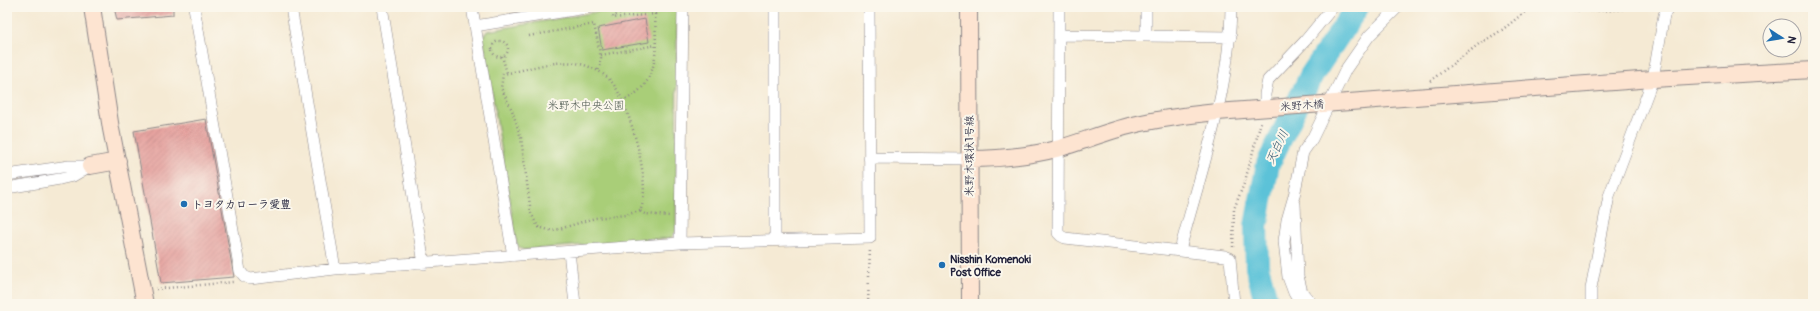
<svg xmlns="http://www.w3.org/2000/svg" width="1820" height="311" font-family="Pangolin,'Klee One',sans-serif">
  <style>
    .green { fill: #a9ce78; stroke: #66785a }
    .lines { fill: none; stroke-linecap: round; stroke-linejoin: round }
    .river { stroke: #5bc2d8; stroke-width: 24 }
    .building { fill: url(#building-hatch) }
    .street-casing { stroke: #8c8688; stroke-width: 12 }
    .secondary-casing { stroke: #8c8688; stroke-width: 18 }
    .path { stroke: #8c8688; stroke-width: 2.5; stroke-dasharray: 1 3; stroke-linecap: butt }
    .street { stroke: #fff; stroke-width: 11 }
    .secondary { stroke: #fde4d1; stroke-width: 16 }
    .poi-dot { fill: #1f6fb2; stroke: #fbf7ec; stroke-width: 1.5 }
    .labels { text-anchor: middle; stroke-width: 4; stroke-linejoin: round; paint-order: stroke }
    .park-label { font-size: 11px; fill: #4a564d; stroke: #fbf7ec }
    .street-label { font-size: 11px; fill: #22223b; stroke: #fbf7ec }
    .poi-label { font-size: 11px; font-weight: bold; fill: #22223b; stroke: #fbf7ec; text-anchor: start }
    .water-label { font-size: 12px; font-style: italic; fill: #365a72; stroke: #fbf7ec }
  </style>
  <defs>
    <pattern id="building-hatch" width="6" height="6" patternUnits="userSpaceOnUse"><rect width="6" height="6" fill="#e5a19e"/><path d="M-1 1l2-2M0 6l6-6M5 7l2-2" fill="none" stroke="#c48a89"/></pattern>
  </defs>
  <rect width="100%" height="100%" fill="#fbf7ec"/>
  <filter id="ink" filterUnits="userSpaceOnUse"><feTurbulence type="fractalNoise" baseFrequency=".025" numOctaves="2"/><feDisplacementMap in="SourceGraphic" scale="8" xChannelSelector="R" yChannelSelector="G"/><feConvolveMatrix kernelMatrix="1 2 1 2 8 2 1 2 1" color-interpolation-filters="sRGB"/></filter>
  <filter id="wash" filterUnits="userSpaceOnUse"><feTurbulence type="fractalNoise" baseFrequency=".012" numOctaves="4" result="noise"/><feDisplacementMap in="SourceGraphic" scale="16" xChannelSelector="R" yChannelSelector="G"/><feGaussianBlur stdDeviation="0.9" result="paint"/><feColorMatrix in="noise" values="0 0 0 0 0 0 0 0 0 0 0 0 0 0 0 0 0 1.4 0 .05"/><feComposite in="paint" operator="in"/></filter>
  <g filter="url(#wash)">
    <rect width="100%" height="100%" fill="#f5ead4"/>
    <path class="green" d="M624,7H677L676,232L671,238L523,250L517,245L483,37L487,31Z"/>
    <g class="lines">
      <path class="river" d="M1267,304L1257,267L1256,226L1268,164L1311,76L1357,7"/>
    </g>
    <g id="blocks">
      <path class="building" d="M114,7H173V15L117,20Z
        M645,19L649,42L602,50L598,28Z
        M206,119L234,277L161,283L134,131Z"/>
    </g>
  </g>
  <g filter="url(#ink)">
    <use href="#blocks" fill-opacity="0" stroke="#8c8688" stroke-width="1"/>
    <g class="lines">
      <g class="street-casing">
        <path id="street" d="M194,7L240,271L244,276L250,279L335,269L680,243L870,238L869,7
          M291,7L335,269
          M382,7L424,264
          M472,7L513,256
          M1059,7L1058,233L1061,236L1065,238L1225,256L1230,258L1234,304
          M475,26L592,7
          M1059,35L1231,37
          M1146,35V7
          M1265,107V94L1268,80L1305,41L1333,7
          M869,158L969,159
          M7,175L69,166H89
          M7,188L60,179L73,176L90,166
          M1295,204L1298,276L1302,292L1312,304
          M775,240V7
          M680,243L683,7
          M1180,250C1201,171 1230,90 1231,7
          M569,252L575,304
          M1301,304L1294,293L1288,277L1284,241L1287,220L1294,196L1303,152L1312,139L1346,69L1369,36L1398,7
          M1591,304V288L1609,196L1653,79L1664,15L1668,7"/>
      </g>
      <g class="secondary-casing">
        <path id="secondary" d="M92,7L111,129L145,304
          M969,7L970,304
          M969,159C999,159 1030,156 1060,148C1084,141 1108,131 1133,125C1161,118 1189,115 1217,112L1653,79L1813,70
          M90,166L118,161"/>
      </g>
      <path class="path" d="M654,7L655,14
        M1558,7C1585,14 1614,10 1642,7
        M529,36L594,24L601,58L598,72
        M492 49a8 8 0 1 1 16 0a8 8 0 1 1-16 0Z
        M601,55L656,45
        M502,56L507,73
        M1430,81L1479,44L1502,30L1531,7
        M622,101C661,85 656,49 655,14L613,18V16L640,7
        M640,211L625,215L595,218L553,231L538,227L531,213L521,138L512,110L501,88L503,74C528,70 558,57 584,65C597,69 609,76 616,88C630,110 653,187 640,211L645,214L670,216
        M1233,247L1234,209L1245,181L1261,122
        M156,289L233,282
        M868,304L870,248"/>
      <use href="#street" class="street"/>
      <use href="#secondary" class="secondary"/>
    </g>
  </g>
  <g class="poi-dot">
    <circle cx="184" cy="204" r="4"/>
    <circle cx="942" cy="265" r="4"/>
  </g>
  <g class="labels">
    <g class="park-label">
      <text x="586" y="109">米野木中央公園</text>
    </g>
    <g class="street-label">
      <text transform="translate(1302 105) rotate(-4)" y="4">米野木橋</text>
      <text transform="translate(969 156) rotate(-90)" y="4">米野木環状1号線</text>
    </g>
    <g class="poi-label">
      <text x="192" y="208">トヨタカローラ愛豊</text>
      <text x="950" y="263">Nisshin Komenoki<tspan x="950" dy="13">Post Office</tspan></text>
    </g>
    <g class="water-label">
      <text transform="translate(1277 147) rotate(-65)" y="4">天白川</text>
    </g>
  </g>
  <rect width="1820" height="311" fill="none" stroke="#fbf7ec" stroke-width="24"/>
  <g transform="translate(1782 38) rotate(102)"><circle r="19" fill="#fbf7ec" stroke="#a4a2a5"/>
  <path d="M0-3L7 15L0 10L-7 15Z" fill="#1f6fb2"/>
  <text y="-6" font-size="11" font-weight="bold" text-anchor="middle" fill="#22223b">N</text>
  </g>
</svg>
